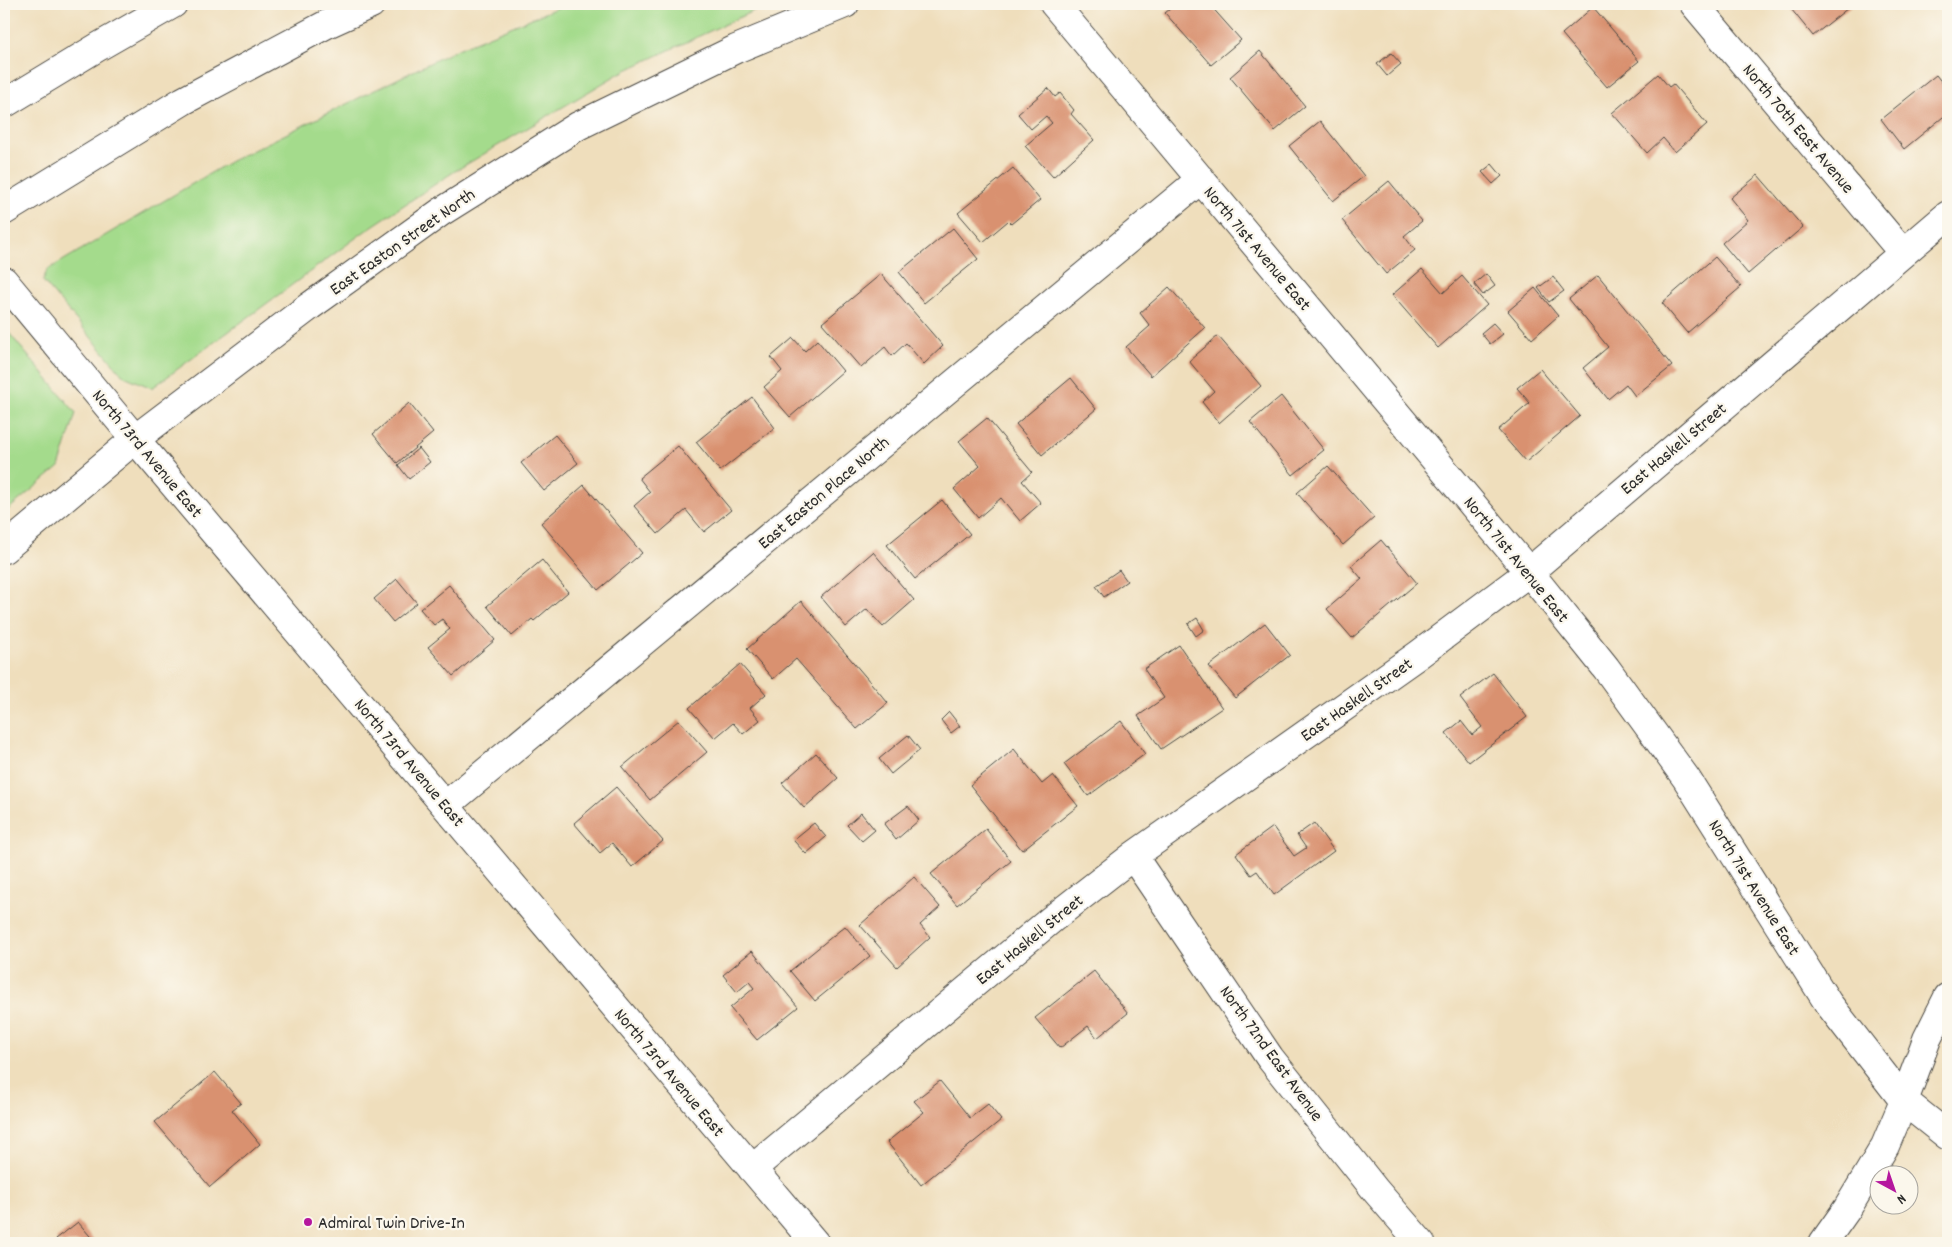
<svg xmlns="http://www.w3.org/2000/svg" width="1952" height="1247" font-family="Dekko,sans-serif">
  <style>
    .green { fill: #a4db8c; stroke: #68835c }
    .building { fill: #d9916f }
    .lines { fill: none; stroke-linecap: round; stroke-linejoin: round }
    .street-casing { stroke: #484641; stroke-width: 30 }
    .secondary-casing { stroke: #484641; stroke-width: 30 }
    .highway-casing { stroke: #484641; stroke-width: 30 }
    .street { stroke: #fff; stroke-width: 28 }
    .secondary { stroke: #fff; stroke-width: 28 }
    .highway { stroke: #fff; stroke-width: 28 }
    .poi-dot { fill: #b5179e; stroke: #fbf7ec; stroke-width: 2 }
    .labels { text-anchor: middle; stroke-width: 4.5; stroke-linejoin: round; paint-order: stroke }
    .street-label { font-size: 18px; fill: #2b2b2b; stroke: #fbf7ec }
    .poi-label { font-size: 18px; fill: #2b2b2b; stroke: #fbf7ec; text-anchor: start }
  </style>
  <rect width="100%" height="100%" fill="#fbf7ec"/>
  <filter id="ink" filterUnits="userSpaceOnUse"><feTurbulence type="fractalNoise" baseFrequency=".02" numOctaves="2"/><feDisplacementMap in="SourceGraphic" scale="10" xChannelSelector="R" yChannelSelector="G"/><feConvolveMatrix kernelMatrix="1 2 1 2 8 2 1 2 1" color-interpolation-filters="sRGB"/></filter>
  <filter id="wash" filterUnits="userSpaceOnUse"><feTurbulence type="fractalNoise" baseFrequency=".0096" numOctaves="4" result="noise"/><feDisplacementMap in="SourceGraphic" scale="20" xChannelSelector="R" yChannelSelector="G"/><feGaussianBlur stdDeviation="1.12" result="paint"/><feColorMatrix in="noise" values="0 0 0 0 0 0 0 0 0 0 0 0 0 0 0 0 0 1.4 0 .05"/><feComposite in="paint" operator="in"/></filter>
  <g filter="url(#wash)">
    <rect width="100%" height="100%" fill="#efdebc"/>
    <path class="green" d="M566,4H768L620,73L452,173L368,229L152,388L124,376L43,281L47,270L231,161L460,48Z
      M4,327L76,413L59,467L4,513Z"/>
    <g id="blocks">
      <path class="building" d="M1176,4H1209L1241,40L1211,65L1165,13Z
        M1787,4H1853L1813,36Z
        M1593,7L1639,61L1607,87L1562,34Z
        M1260,51L1305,106L1275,131L1230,77Z
        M1391,53L1401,64L1387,76L1377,64Z
        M1658,74L1669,87L1673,84L1707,124L1675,152L1663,138L1647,153L1612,113Z
        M1936,75L1948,90V113L1904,149L1881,119Z
        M1048,88L1055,97L1060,93L1074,110L1071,114L1094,140L1053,177L1025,146L1052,123L1046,116L1031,129L1018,114Z
        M1320,121L1364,176L1333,201L1289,146Z
        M1492,164L1502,176L1493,184L1482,172Z
        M1013,168L1040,200L1011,224L1008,221L983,242L958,213Z
        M1758,175L1803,227L1748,274L1722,243L1748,220L1730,198Z
        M1389,181L1422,221L1404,236L1415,250L1386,274L1342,220Z
        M953,228L978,259L924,303L899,272Z
        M1715,257L1741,287L1687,333L1662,303Z
        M1422,269L1443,293L1462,276L1487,305L1438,348L1392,295Z
        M881,274L943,346L924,364L906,343L892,356L885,347L861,368L822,323Z
        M1486,274L1495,286L1483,295L1474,284Z
        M1598,275L1672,366L1635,396L1626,384L1608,399L1583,368L1608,347L1569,299Z
        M1553,277L1564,291L1549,302L1538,288Z
        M1169,287L1205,328L1151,376L1126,347L1150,326L1140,313Z
        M1535,288L1558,316L1532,339L1508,311Z
        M1493,323L1503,334L1490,344L1481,333Z
        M1218,336L1261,386L1219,423L1202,402L1214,391L1189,361Z
        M793,338L805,351L817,340L843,371L790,417L764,387L782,371L771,357Z
        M1540,369L1580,416L1526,462L1498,430L1530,403L1517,388Z
        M1071,378L1096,409L1042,455L1016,424Z
        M1281,396L1324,450L1293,475L1250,422Z
        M752,397L775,428L720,471L696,442Z
        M409,403L433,433L397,463L373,434Z
        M987,418L1032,472L1022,481L1041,503L1020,521L1001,498L978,518L954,489L980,466L959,441Z
        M555,435L578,463L544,491L521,463Z
        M678,446L731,510L704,532L686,510L658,534L634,506L650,492L639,478Z
        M419,448L430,462L409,479L398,465Z
        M1328,466L1374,518L1343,545L1297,493Z
        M584,485L642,553L598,590L541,523Z
        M942,500L970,534L915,579L887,545Z
        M1381,540L1417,583L1352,638L1327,609L1362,579L1351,566Z
        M873,552L914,600L883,627L867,609L846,627L821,597Z
        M542,560L568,592L534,621L532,619L512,636L487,606Z
        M1119,570L1127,581L1104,597L1096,586Z
        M397,579L417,603L393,622L374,599Z
        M449,585L495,640L453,676L428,647L450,629L442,619L434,625L420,609Z
        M801,601L888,703L857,729L796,659L773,679L747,649Z
        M1197,618L1204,630L1196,636L1188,624Z
        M1265,623L1290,655L1235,698L1209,666Z
        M1179,645L1222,708L1161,749L1138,716L1164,698L1144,669Z
        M740,664L766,694L750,708L760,720L743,734L733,723L715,738L689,708Z
        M1493,673L1527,717L1469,762L1446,733L1461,721L1472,735L1482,727L1460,698Z
        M949,712L960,726L951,733L941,720Z
        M679,720L707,752L650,800L622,767Z
        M1121,721L1145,754L1088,796L1064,764Z
        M908,735L920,750L891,774L879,759Z
        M1014,749L1042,784L1053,775L1078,806L1022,850L970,785Z
        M816,753L838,778L804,808L782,783Z
        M616,787L663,841L632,867L612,843L600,853L574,823Z
        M908,806L919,820L896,840L884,824Z
        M861,813L875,830L862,841L847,825Z
        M814,823L826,837L806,854L793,840Z
        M1314,823L1334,851L1274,895L1257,871L1251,875L1236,854L1273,827L1294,856L1306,848L1297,835Z
        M986,829L1011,861L957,905L931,874Z
        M914,877L940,907L920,925L930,937L897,967L860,925Z
        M845,926L870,956L815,1001L790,971Z
        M752,951L798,1007L757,1040L730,1008L754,988L749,982L737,992L723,975Z
        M1094,971L1128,1013L1097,1038L1088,1026L1060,1048L1035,1018Z
        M215,1072L241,1103L232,1110L260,1144L210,1187L155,1122Z
        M940,1081L970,1118L988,1104L1001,1120L921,1185L887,1142L924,1112L914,1101Z
        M78,1222L95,1242L59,1243L56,1239Z"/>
    </g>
  </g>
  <g filter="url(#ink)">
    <use href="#blocks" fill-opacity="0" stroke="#484641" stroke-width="1"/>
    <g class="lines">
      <g class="street-casing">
        <path id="street" d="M1054,4L1529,572L1606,668L1686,778L1828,1003L1904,1101L1948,1136
          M1694,4L1903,253
          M135,439L815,1243
          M446,805L1201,179
          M1133,856L1270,1058L1376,1191L1421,1243
          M752,1169L1052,919L1133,856L1418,655L1529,572L1948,215
          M1823,1243L1847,1209L1885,1146L1904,1101L1927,1039L1948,997"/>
      </g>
      <g class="secondary-casing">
        <path id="secondary" d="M4,281L135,439
          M4,549L135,439L310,306L441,212L578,126L736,49L845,4"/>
      </g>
      <g class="highway-casing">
        <path id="highway" d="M4,104L98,47L173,4
          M4,211L183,101L327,24L371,4"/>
      </g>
      <use href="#street" class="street"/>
      <use href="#secondary" class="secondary"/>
      <use href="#highway" class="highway"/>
    </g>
  </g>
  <circle class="poi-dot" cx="308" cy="1222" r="5"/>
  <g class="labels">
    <g class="street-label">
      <text transform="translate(1799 128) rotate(50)" y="6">North 70th East Avenue</text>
      <text transform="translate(402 241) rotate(-35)" y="6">East Easton Street North</text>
      <text transform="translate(1258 248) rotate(50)" y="6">North 71st Avenue East</text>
      <text transform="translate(1673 448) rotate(-40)" y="6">East Haskell Street</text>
      <text transform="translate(148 453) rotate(50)" y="6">North 73rd Avenue East</text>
      <text transform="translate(823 492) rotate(-40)" y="6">East Easton Place North</text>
      <text transform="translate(1517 559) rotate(51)" y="6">North 71st Avenue East</text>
      <text transform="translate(1356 699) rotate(-35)" y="6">East Haskell Street</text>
      <text transform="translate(410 762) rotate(50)" y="6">North 73rd Avenue East</text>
      <text transform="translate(1755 887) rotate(58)" y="6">North 71st Avenue East</text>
      <text transform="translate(1029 939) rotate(-39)" y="6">East Haskell Street</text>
      <text transform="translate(1272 1053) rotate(54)" y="6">North 72nd East Avenue</text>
      <text transform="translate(670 1072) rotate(50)" y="6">North 73rd Avenue East</text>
    </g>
    <g class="poi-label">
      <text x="318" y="1228">Admiral Twin Drive-In</text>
    </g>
  </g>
  <rect width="1952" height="1247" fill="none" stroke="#fbf7ec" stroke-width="20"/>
  <g transform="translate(1894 1190) rotate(140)"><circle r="24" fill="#fbf7ec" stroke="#a8a59f"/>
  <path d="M0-4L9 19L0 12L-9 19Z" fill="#b5179e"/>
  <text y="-8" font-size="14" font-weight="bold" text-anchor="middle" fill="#2b2b2b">N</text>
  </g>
</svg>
